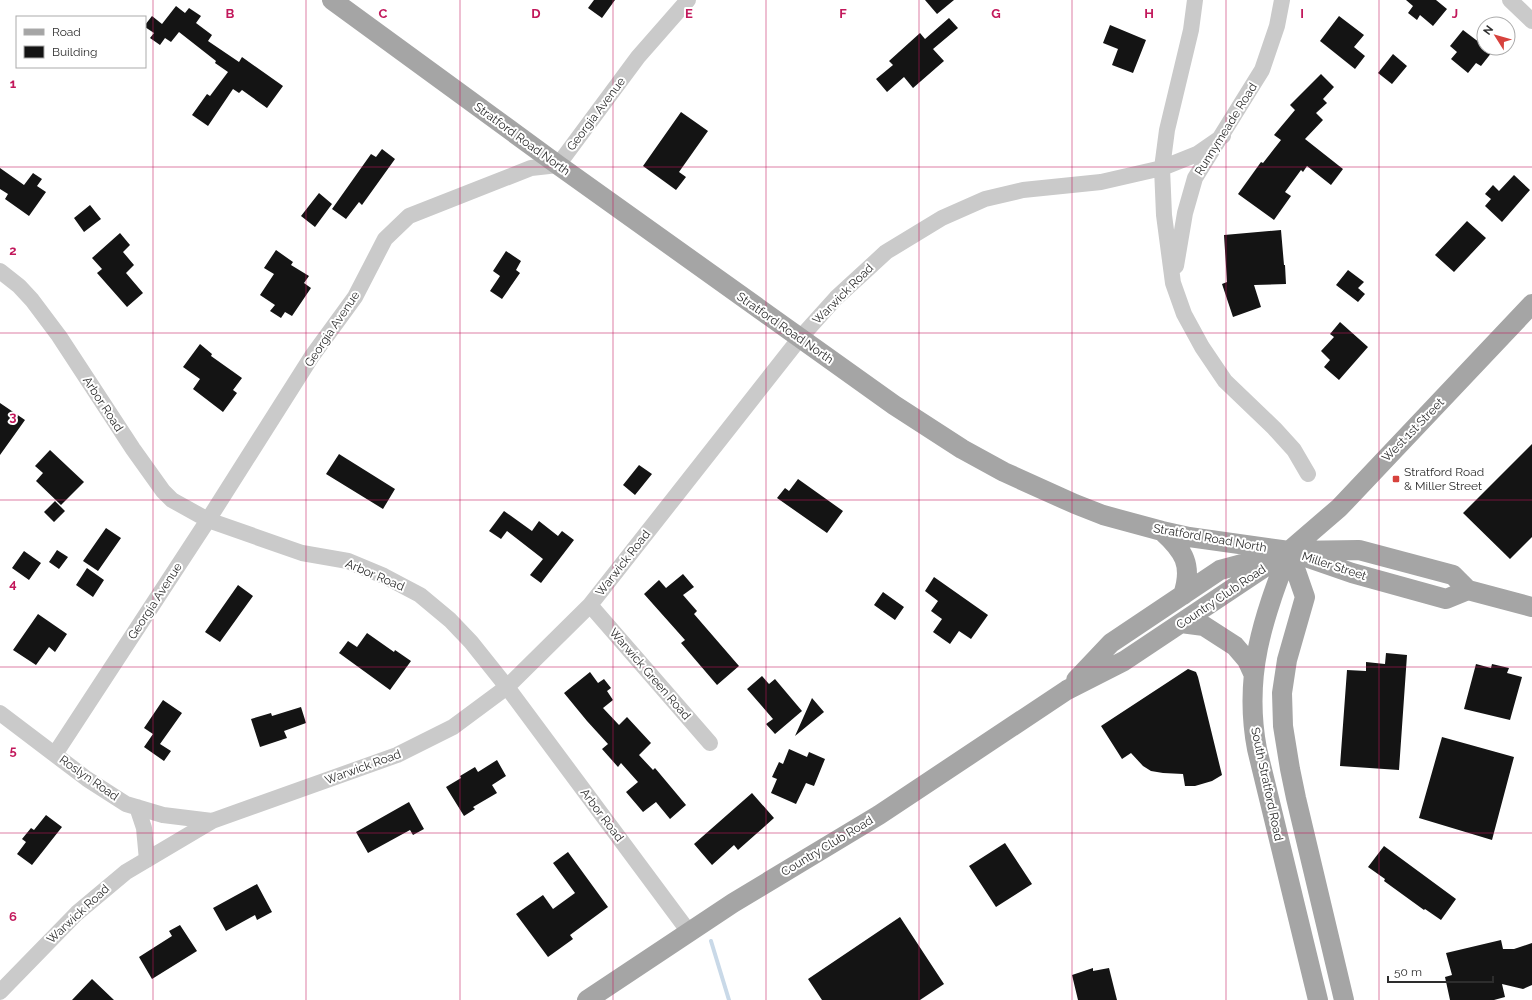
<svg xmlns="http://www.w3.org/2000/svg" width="1532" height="1000" font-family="Raleway,sans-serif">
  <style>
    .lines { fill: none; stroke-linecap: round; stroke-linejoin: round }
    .stream { stroke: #c9d9e8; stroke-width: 4 }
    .building { fill: #141414 }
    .minor { stroke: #cacaca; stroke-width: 16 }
    .major { stroke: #a5a5a5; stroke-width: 20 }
    .grid { fill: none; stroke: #c2185b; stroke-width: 1; stroke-opacity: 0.55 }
    .poi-dot { fill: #d7423d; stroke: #fff; stroke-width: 1.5 }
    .labels { text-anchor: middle; stroke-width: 4; stroke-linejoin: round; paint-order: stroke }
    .street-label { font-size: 12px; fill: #2d2d2d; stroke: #fff }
    .poi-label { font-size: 12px; fill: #2d2d2d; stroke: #fff; text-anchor: start }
    .grid-label { font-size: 13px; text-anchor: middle; font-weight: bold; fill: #c2185b; stroke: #fff; stroke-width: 4; stroke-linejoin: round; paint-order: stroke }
  </style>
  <rect width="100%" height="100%" fill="#fff"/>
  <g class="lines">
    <path class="stream" d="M711,941L729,1000"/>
  </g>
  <path class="building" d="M594,0H615L602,18L588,8Z
    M925,0H954L937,14Z
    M1406,0H1436L1447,9L1433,26L1420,15L1417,20L1408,13L1413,6Z
    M176,6L185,13L189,8L201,16L196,23L212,35L208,41L239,62L242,57L283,86L267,108L242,90L239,93L233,89L208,126L192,115L207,94L210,96L228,72L215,63L216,61L179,32L171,42L165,38L160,45L150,38L154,33L145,27V25L152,16L162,24Z
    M1339,16L1364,35L1354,47L1365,56L1355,69L1320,41Z
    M949,18L958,28L933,49L944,61L913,88L904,77L887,92L876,79L893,65L889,61L920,33L925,39Z
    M1110,25L1146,40L1133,73L1112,65L1118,49L1103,43Z
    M1463,30L1484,46V48H1486L1492,52L1481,66L1476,63L1468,73L1451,59L1457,52L1450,46Z
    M1393,54L1407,66L1392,84L1378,73Z
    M1321,74L1334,87L1323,99L1327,103L1316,113L1323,120L1305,139L1343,169L1331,185L1307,166L1303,172L1301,170L1285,192L1291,196L1274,220L1238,194L1261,162L1263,163L1281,140L1274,135L1295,110L1290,105Z
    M681,112L708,131L679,172L686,177L676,190L643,166Z
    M382,149L395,159L362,205L359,202L346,219L332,209L371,154L376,157Z
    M0,168L24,185L33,173L42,179L37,186L46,192L29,216L5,199L8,194L0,189Z
    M1514,175L1530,190L1502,222L1485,206L1491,199L1485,194L1493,185L1499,191Z
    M319,193L332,204L315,227L301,216Z
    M90,205L101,219L84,232L74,218Z
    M1467,221L1486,238L1454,272L1435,255Z
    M1281,230L1284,265H1285L1286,284L1254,285L1261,307L1233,317L1222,284L1227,282L1224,235Z
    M120,233L130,245L123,252L134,265L126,273L143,293L127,307L97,273L102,269L92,258Z
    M276,250L293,262L291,265L309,276L304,283L311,288L292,316L285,312L281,318L270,311L275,305L260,295L274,274L264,268Z
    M506,251L521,261L516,270L520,273L502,299L490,291L500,276L493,271Z
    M1348,270L1364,282L1358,288L1365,294L1358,302L1336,285Z
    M1340,322L1368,347L1339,380L1324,367L1330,360L1321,351L1334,337L1330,334Z
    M200,344L212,354L211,356L242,378L233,390L237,393L223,412L193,389L200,379L183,367Z
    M0,403L25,420L0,455Z
    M1532,444V537L1510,559L1463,513Z
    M50,450L84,482L61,505L36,481L43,473L35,466Z
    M339,454L395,489L383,509L326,474Z
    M639,465L652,474L635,495L623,485Z
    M798,479L843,511L827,533L777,498L785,488L789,491Z
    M55,501L65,511L54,522L44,512Z
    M504,511L532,531L539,521L558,536L562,531L574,540L541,583L530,575L543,559L507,531L501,539L489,531Z
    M106,528L121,538L98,571L83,561Z
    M57,550L68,557L59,569L49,562Z
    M24,551L41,563L29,580L12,568Z
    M87,568L104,580L93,597L76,585Z
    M683,574L694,587L683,595L697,611L694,614L739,666L717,685L681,643L685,640L644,594L659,580L666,588Z
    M934,577L988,615L971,639L959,631L950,644L933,632L942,619L931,611L938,601L925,591Z
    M238,585L253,596L220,642L205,632Z
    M883,592L904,607L895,620L874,605Z
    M38,614L67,634L55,652L49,647L36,665L13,650Z
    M367,633L394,652L395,650L411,661L390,690L339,653L348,641L357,647Z
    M1386,653L1407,655L1399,770L1340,766L1347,670L1366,671V662L1385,664Z
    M1476,664L1491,668L1492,664L1509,668L1507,673L1522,677L1510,720L1464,709Z
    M1188,669L1196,672L1198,677L1222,775L1212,781L1195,786H1185L1183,774L1163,773L1151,771L1143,766L1131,753L1122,759L1101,726Z
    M590,672L598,683L604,679L611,688L607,691L613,700L603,708L619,725L627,717L651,743L639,755L653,770L655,768L686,805L670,819L656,802L643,812L626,792L638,782L621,763L618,767L602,749L608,744L587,721L564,693Z
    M762,676L769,684L775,679L802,711L775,734L766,724L773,719L747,689Z
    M812,698L824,712L795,736Z
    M163,700L182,713L160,744L171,751L164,761L144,747L153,734L144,728Z
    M301,707L306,723L284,731L287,738L260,747L251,719L271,713L272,716Z
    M1442,737L1514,757L1492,840L1419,818Z
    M789,749L807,757L809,752L825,759L814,786L806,783L796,804L771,793L777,779L772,777L779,762L783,764Z
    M497,760L506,776L492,785L497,793L473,807L475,809L464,816L446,787L461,778L460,776L475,767L478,772Z
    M752,793L774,818L738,850L734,845L712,865L694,844Z
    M409,802L424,829L413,835L410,830L368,853L356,832Z
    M46,815L62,827L32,865L17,854L26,842L22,839L31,828L34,830Z
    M1005,843L1032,884L996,907L969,866Z
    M1384,846L1456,899L1441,920L1425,909L1424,910L1384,881L1385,879L1368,867Z
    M568,852L608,907L570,935L573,939L548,957L516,914L543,895L553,909L575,893L553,863Z
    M257,884L272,912L257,920L255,915L226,931L213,908Z
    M900,917L944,984L920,1000H822L808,979Z
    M180,925L197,951L152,979L139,957L172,936L169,931Z
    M1501,940L1503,949H1514L1532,943V985L1523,989L1502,984L1505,997L1494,1000H1450L1445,977L1452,975L1446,953Z
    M1093,968V971L1109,968L1117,1000H1078L1072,975Z
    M92,979L114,1000H72Z"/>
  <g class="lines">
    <path class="minor" d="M1195,0L1191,30L1167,130L1162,168L1164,215L1173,283L1184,314L1202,347L1225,381L1274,428L1294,450L1308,474
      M1510,0L1532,21
      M1176,266L1185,213L1195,178L1262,70L1277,26L1282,0
      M0,271L19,286L32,300L59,336L133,449L163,491L172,500L208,520L302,553L348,561L384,576L420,595L450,620L471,642L507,687L689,932
      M590,605L710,743
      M0,713L87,779L126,804L163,815L212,821
      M55,754L208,520L312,356L355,297L385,239L409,216L531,168L558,165L638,57L688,0
      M137,807L144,828L147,860
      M0,992L77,913L126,872L212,821L397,755L453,727L507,687L590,605L800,338L836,298L886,252L942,218L985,199L1023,190L1101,182L1162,168L1197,154L1223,136"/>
    <path class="major" d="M332,0L558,165L894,405L962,449L1004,472L1075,504L1103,515L1162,531L1189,537L1289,551L1359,550L1453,575L1468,590L1532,607
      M1162,531C1184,551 1193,565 1183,595
      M1289,551C1263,619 1243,675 1257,749L1318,1000
      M1289,551L1305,597L1287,660L1282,693L1283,726L1290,769L1296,798L1344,1000
      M1300,555L1352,573L1446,599L1468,590
      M1181,623L1204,626L1235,646L1247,660L1253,673
      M1076,680L1111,643L1220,570L1272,556
      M587,1000L733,903L879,815L1067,690L1124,661L1289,551L1339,508L1532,304"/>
  </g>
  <path class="grid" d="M153,0V1000M306,0V1000M460,0V1000M613,0V1000M766,0V1000M919,0V1000M1072,0V1000M1226,0V1000M1379,0V1000M0,167H1532M0,333H1532M0,500H1532M0,667H1532M0,833H1532"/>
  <rect class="poi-dot" x="1392" y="475" width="8" height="8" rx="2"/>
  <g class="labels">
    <g class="street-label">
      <text transform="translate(596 114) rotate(-53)" y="4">Georgia Avenue</text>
      <text transform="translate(1226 129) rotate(-58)" y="4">Runnymeade Road</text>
      <text transform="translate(522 139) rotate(36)" y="4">Stratford Road North</text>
      <text transform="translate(843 294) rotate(-45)" y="4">Warwick Road</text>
      <text transform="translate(785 328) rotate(35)" y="4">Stratford Road North</text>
      <text transform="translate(332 329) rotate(-56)" y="4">Georgia Avenue</text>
      <text transform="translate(103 404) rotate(57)" y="4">Arbor Road</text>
      <text transform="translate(1413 430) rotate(-46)" y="4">West 1st Street</text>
      <text transform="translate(1210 538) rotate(10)" y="4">Stratford Road North</text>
      <text transform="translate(623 563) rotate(-52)" y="4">Warwick Road</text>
      <text transform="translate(1334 566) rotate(18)" y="4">Miller Street</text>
      <text transform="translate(375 575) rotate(23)" y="4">Arbor Road</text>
      <text transform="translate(1221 597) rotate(-34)" y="4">Country Club Road</text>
      <text transform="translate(155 601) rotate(-57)" y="4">Georgia Avenue</text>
      <text transform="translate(650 674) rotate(49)" y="4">Warwick Green Road</text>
      <text transform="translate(363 767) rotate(-20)" y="4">Warwick Road</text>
      <text transform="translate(89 778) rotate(35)" y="4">Roslyn Road</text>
      <text transform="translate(1267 784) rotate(78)" y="4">South Stratford Road</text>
      <text transform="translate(602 815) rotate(53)" y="4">Arbor Road</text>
      <text transform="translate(827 846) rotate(-31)" y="4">Country Club Road</text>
      <text transform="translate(78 914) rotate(-43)" y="4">Warwick Road</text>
    </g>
    <g class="poi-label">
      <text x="1404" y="476">Stratford Road<tspan x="1404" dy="14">&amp; Miller Street</tspan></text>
    </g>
  </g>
  <g class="grid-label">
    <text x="230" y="18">B</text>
    <text x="383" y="18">C</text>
    <text x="536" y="18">D</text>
    <text x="689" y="18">E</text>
    <text x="843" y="18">F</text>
    <text x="996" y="18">G</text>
    <text x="1149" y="18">H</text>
    <text x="1302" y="18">I</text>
    <text x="1455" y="18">J</text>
    <text x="13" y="88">1</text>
    <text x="13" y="255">2</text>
    <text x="13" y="421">3</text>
    <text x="13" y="588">4</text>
    <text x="13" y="755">5</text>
    <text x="13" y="921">6</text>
  </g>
  <rect x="16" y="16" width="130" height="52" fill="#ffffff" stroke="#ababab"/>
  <rect x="24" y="29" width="20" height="6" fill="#a5a5a5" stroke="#ababab"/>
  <text x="52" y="36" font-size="12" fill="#2d2d2d">Road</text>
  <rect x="24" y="46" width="20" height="12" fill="#141414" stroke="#ababab"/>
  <text x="52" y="56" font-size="12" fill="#2d2d2d">Building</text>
  <g transform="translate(1496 36) rotate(307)"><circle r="19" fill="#ffffff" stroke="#ababab"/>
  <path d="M0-3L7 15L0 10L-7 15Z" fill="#d7423d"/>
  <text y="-6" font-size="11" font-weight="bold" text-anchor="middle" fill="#2d2d2d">N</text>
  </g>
  <path d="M1388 976v6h105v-6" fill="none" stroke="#2d2d2d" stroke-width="2"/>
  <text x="1394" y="976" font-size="12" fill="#2d2d2d" stroke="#ffffff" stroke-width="3" paint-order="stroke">50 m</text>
</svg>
